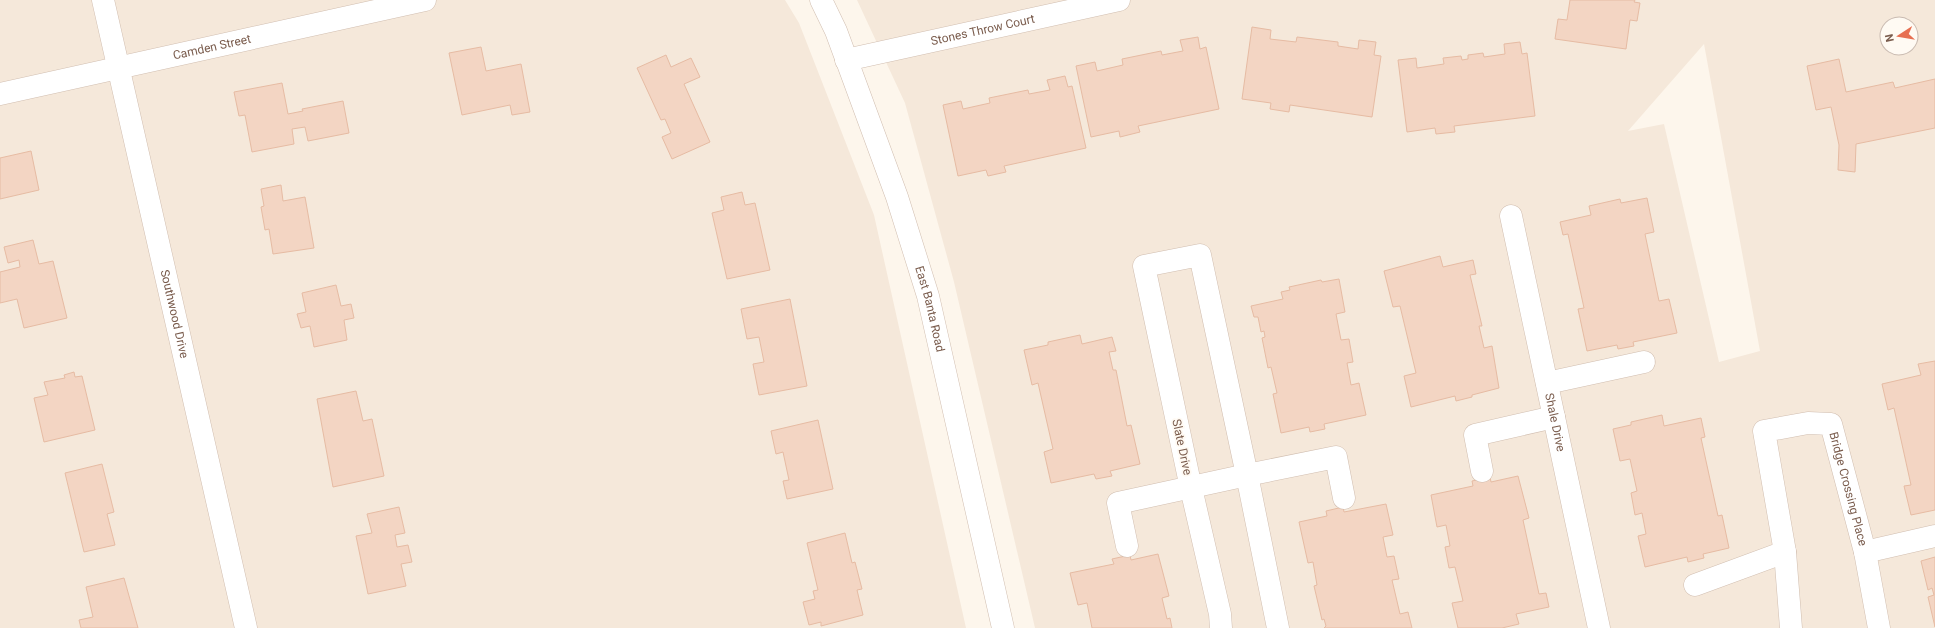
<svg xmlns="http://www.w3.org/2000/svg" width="1935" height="628" font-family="Roboto,sans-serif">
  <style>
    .residential { fill: #f5e8da; fill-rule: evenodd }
    .building { fill: #f3d5c3; stroke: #e6bba3 }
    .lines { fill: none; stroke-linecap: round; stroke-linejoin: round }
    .minor-casing { stroke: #d1beb0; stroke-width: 23 }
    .minor { stroke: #fff; stroke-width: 22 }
    .labels { text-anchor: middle; stroke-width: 3.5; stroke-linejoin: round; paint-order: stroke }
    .street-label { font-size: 12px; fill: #7a5c4d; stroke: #fffaf3 }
  </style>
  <rect width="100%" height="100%" fill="#fdf6ec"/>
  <path class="residential" d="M0,0H785L799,23L874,215L966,628H0Z
    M857,0H1935V628H1035L954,282L905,103ZM1887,24H1911V48H1887ZM1704,44L1760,351L1719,362L1664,124L1628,131Z"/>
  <path class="building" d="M1570,0H1635L1634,2L1640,3L1637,21L1630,20L1626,49L1555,39L1558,19L1567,20Z
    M1252,27L1271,30L1270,39L1296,42L1297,37L1338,42V46L1358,49L1359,40L1376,42L1374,55L1381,56L1372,117L1290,105L1289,112L1270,109L1271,103L1242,99Z
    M1198,37L1200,49L1206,47L1219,109L1138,126L1140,132L1120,137L1119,131L1091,137L1076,66L1095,62L1097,71L1123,65L1122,59L1161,51L1162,55L1183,51L1180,40Z
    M1520,42L1522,54L1527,53L1535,116L1454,126L1455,132L1436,134L1435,128L1407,132L1398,60L1416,58L1417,68L1444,64L1443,58L1461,56L1462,60L1468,59V55L1483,53L1484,57L1505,54L1504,44Z
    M481,47L486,71L521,64L530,112L512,115L510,105L462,115L449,53Z
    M666,55L671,67L691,58L700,77L684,84L710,142L672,159L662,137L671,133L665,119L661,120L637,68Z
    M1839,59L1846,92L1893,82L1895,88L1935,79V128L1856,144L1855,172L1838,170L1839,145L1831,107L1816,110L1807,66Z
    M1065,76L1068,87L1072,86L1086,148L1004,166L1006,172L988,176L986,170L958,176L943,105L961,101L963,109L990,103L989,98L1028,90L1029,94L1050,90L1047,80Z
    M282,83L288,114L303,111L302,109L343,101L349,133L308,141L305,127L292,129L294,144L252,152L245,115L239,116L234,92Z
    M31,151L39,190L0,199V158Z
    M281,185L283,201L305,197L314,248L273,254L269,229L265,230L261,207L264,206L261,189Z
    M742,192L745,205L755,203L770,270L727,279L712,213L724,210L721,197Z
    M1647,198L1654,232L1645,234L1659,301L1669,299L1677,333L1633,342L1634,346L1618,349L1617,345L1587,351L1578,309L1584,308L1568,234L1563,235L1560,222L1591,215L1589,206L1620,199L1621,203Z
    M33,240L39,264L53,261L67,318L24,328L17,299L0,303V272L20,267L19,260L8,263L4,247Z
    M1440,256L1443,267L1473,260L1476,274L1470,275L1482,326H1479L1484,348L1492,346L1499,388L1472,395V397L1456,401L1455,396L1411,407L1404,376L1416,373L1400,306L1393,307L1384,271Z
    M1339,279L1345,312L1336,314L1341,340L1349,339L1353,362L1347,363L1351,385L1359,383L1366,415L1324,424L1325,429L1310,432L1309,427L1281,433L1273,394L1277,393L1271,367L1268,368L1262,338L1265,337L1264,331L1261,332L1258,317H1254L1251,306L1283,299L1281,292L1290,290L1289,287L1321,280L1322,282Z
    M336,285L341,306L351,304L354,318L344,320L347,340L314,347L310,326L301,328L297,314L306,312L302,293Z
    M790,299L807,386L759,395L753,364L764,362L759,337L747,339L741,309Z
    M1080,335L1082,344L1112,337L1116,351L1109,352L1113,370H1116L1127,426L1131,425L1140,464L1110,471L1112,476L1096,479L1094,474L1051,483L1044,452L1053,449L1038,383L1032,385L1024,350L1048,345V342Z
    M1935,361V510L1911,515L1904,486L1911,485L1894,408L1888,410L1882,384L1921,375L1918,364Z
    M74,372L75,377L82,376L95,430L44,442L34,398L48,395L44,382L65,378L64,375Z
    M356,391L363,421L372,419L384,476L333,487L317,399Z
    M1662,415L1664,426L1701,418L1705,437L1701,438L1718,516L1722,515L1729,548L1703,554L1704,558L1688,562L1687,557L1645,567L1638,536L1646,534L1642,513L1635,515L1631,493L1637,491L1630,459L1620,461L1613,429L1631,425V422Z
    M818,420L833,489L787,499L783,481L789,480L783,452L776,454L771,431Z
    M102,464L114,512L107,514L115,545L84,552L65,473Z
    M1518,476L1529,518L1523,520L1539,594L1546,593L1549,607L1516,614L1519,624L1502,628H1458L1452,603L1463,601L1455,567L1449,568L1445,547L1450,546L1446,525L1437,527L1431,495L1473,486L1472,481L1490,477L1491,482Z
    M1386,504L1393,535L1383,537L1387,557L1394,556L1399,579L1392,580L1400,614L1408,612L1412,628H1324L1326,626L1324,619L1322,620L1314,586L1317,585L1313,562L1308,563L1299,522L1327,516L1326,511L1343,507L1344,512Z
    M399,507L405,533L395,535L397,547L408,545L412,562L401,564L406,586L368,594L356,536L372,533L367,514Z
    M845,533L852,563L855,562L862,589L857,590L863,615L821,626V622L809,625L803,602L815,599L813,591L818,590L807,543Z
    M1158,554L1169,596L1162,598L1167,619L1170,618L1172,628H1092L1087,603L1078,605L1070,573L1114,564L1112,559L1130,555L1131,560Z
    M1935,557V627L1928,597L1934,595L1932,588L1928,590L1921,561Z
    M124,578L138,628H81L79,620L93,617L86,587Z"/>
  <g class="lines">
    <g class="minor-casing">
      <g id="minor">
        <path id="s1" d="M103,0L246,628"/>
        <path id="s2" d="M821,0L836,31L897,197L928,296L1003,628"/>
        <path id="s3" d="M846,60L1119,0"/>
        <path id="s4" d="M0,94L425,0"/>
        <path id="s5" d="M1511,216L1599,628"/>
        <path d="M1547,383L1644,362"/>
        <path d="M1482,471L1475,435L1554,417"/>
        <path d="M1127,546L1118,503L1247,475L1278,628"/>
        <path d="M1865,552L1935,536"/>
        <path d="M1695,585L1785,552"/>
        <path d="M1221,628L1220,614L1191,488L1144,266L1200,255L1247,475L1336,457L1344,498"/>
        <path id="s6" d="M1791,628L1785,552L1764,431L1808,423L1831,424L1865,552L1879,628"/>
      </g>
    </g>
    <use href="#minor" class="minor"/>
  </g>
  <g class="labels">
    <g class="street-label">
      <text dy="4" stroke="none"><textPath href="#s3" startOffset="140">Stones Throw Court</textPath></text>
      <text dy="4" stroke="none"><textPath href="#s4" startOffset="217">Camden Street</textPath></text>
      <text dy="4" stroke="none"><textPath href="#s2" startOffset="328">East Banta Road</textPath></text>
      <text dy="4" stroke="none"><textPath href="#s1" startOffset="322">Southwood Drive</textPath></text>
      <text dy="4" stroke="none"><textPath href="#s5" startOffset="211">Shale Drive</textPath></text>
      <text transform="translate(1182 447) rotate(78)" y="4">Slate Drive</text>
      <text dy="4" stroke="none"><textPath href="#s6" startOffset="334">Bridge Crossing Place</textPath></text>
    </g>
  </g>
  <g transform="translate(1899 36) rotate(258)"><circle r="19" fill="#fffaf3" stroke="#cabbb1"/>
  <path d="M0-3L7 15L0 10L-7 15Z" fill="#e76f51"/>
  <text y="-6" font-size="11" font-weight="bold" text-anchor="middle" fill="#7a5c4d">N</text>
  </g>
</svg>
